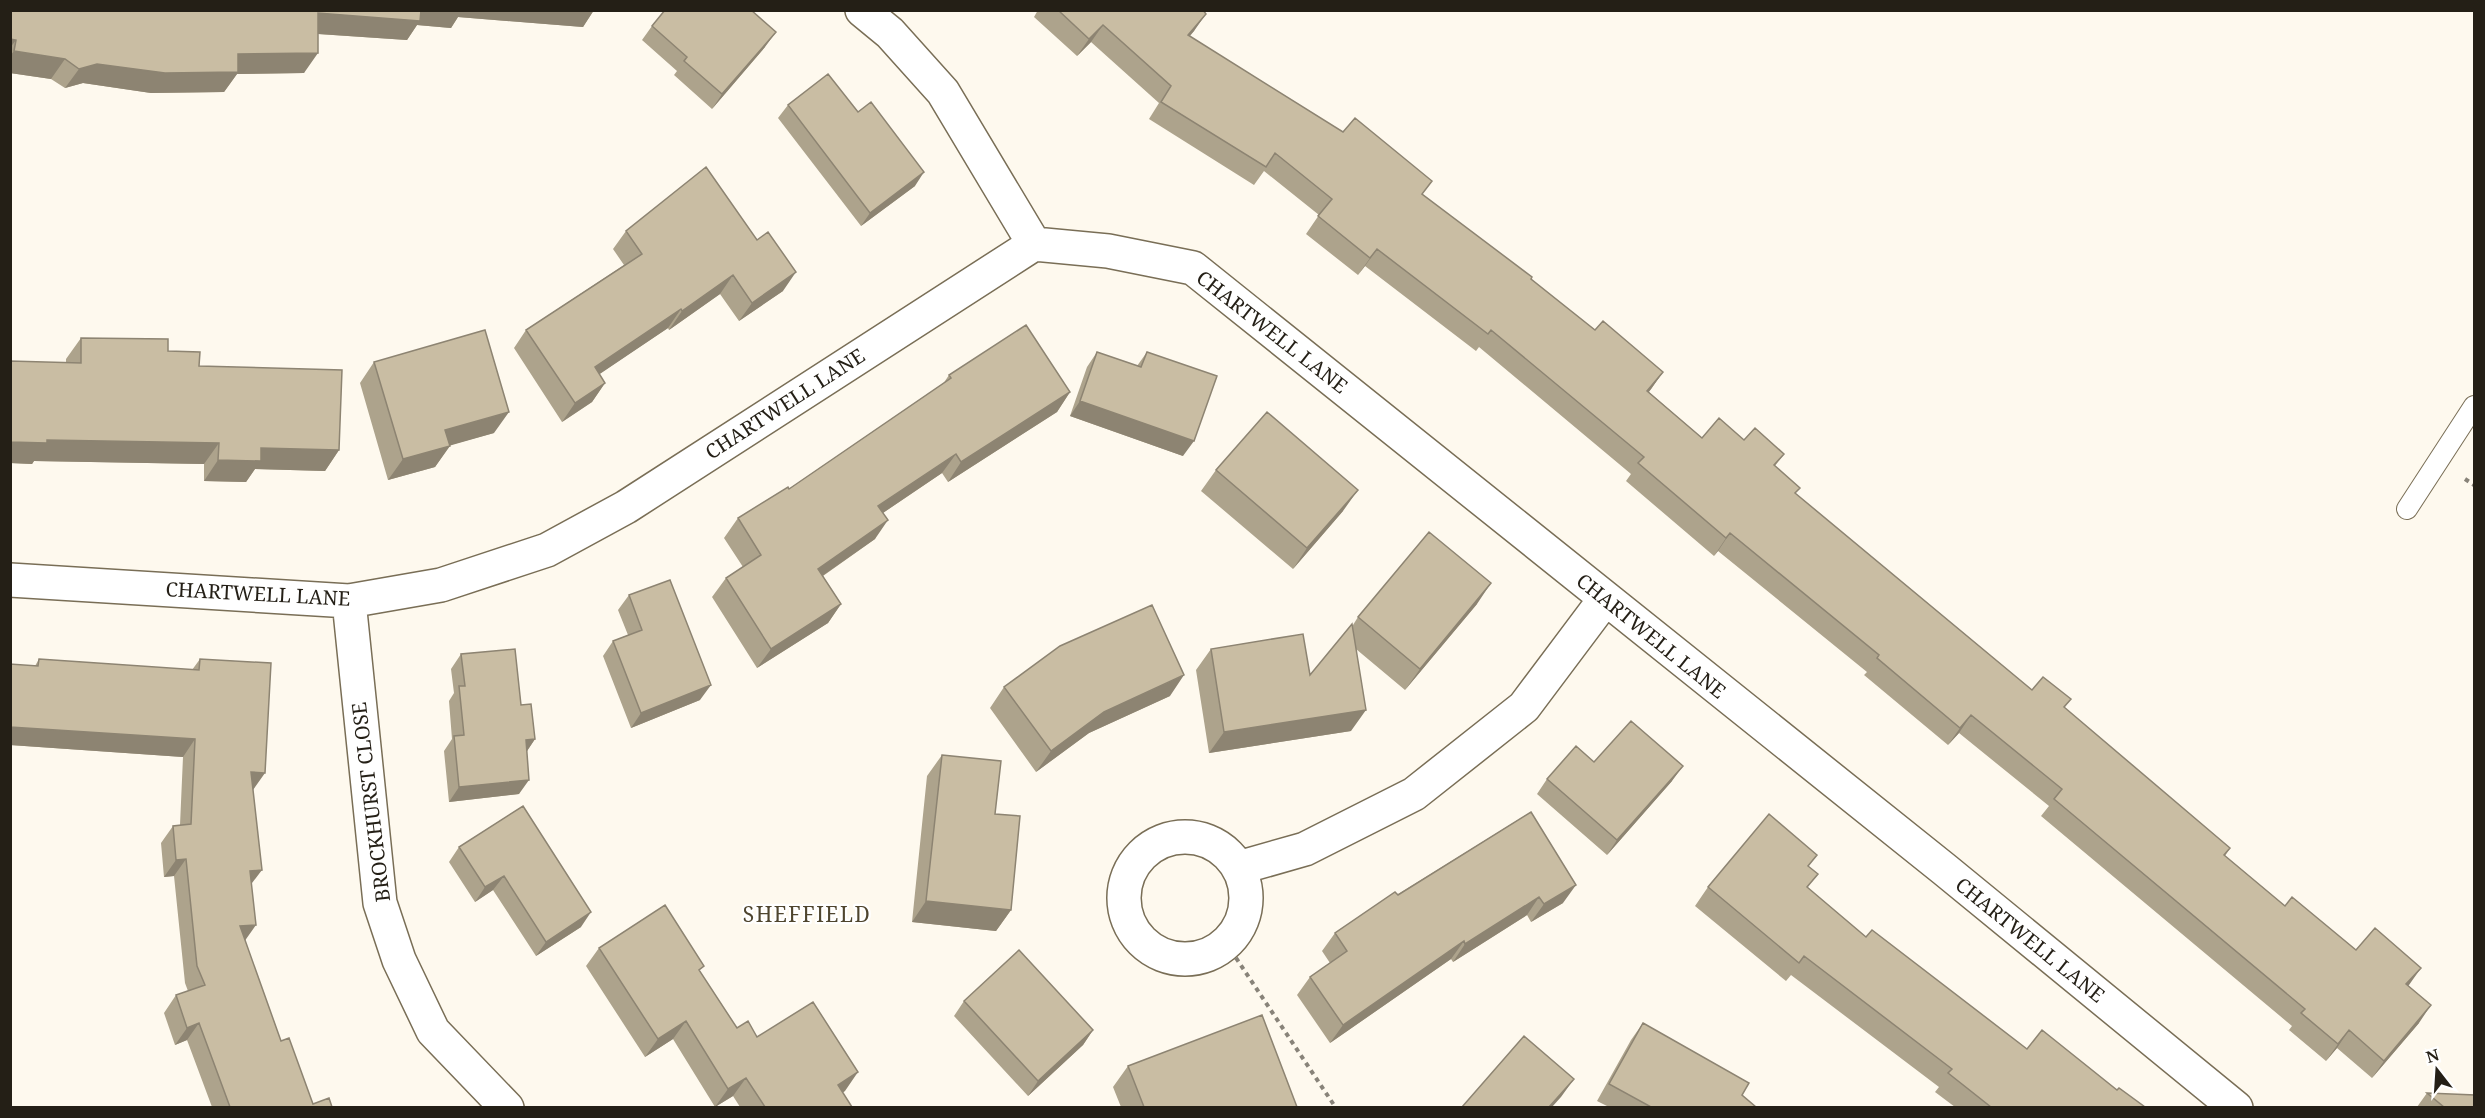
<svg xmlns="http://www.w3.org/2000/svg" width="2485" height="1118" font-family="'Noto Serif',serif">
  <style>
    .lines { fill: none; stroke-linecap: round; stroke-linejoin: round }
    .lane-casing { stroke: #796e56; stroke-width: 22 }
    .street-casing { stroke: #796e56; stroke-width: 36 }
    .path { stroke: #888379; stroke-width: 4; stroke-dasharray: 4.5 4.5; stroke-linecap: butt }
    .lane { stroke: #fff; stroke-width: 20 }
    .street { stroke: #fff; stroke-width: 33 }
    .wall { fill: #ada38c }
    .shaded-wall { fill: #8d8472 }
    .building { fill: #c9bda3; stroke: #8d8472; stroke-width: 1.5 }
    .labels { text-anchor: middle; stroke-width: 4.5; stroke-linejoin: round; paint-order: stroke }
    .street-label { font-size: 20px; fill: #241f16; stroke: #fff }
    .neighbourhood-label { font-size: 21px; letter-spacing: 1.5px; fill: #4f452e; stroke: #fff }
  </style>
  <rect width="100%" height="100%" fill="#fef9ee"/>
  <g class="lines">
    <g class="lane-casing">
      <path id="lane" d="M2407,509L2474,406"/>
    </g>
    <g class="street-casing">
      <path id="street" d="M862,10L890,33L943,92L1034,244
        M10,580L349,601L441,585L547,550L626,507L1034,244L1108,251L1193,268L1944,869L2236,1108
        M349,601L380,903L399,960L433,1031L507,1108
        M1124 898a61 61 0 1 1 122 0a61 61 0 1 1-122 0Z
        M1238,868L1305,849L1414,794L1524,707L1605,599"/>
    </g>
    <path class="path" d="M2465,479L2474,485
      M1226,943L1336,1108"/>
    <use href="#lane" class="lane"/>
    <use href="#street" class="street"/>
  </g>
  <path class="wall" d="M10,10H594L583,27L458,17L451,28L417,25L407,40L318,34L304,73L237,74L224,92L151,93L83,83L65,88L51,79L10,73Z
    M1038,10H1203L1194,31L1190,36L1423,195L1595,330L1663,372L1649,392L1702,438L1744,440L1784,454L1775,466L1796,494L2032,690L2071,699L2064,708L2230,848L2225,856L2285,906L2356,950L2408,986L2419,1023L2372,1078L2337,1048L2326,1061L2289,1030L2292,1026L2041,816L2049,806L1959,733L1948,745L1864,675L1867,672L1718,551L1714,556L1626,481L1631,474L1479,347L1476,351L1365,266L1358,275L1306,234L1319,215L1264,171L1254,185L1149,119L1159,103L1091,42L1077,56L1034,17Z
    M652,26L765,47L712,109L674,75L677,71L642,40Z
    M788,105L858,112L915,186L861,226L778,118Z
    M626,231L783,291L739,321L720,294L669,330L668,328L599,374L605,383L592,402L562,422L514,348L526,330L624,265L613,249Z
    M81,338L168,351L199,366L339,450L325,471L255,469L246,482L204,481V464L34,461L32,464L10,463V361L66,363V359Z
    M1097,352L1137,366L1147,352L1183,456L1070,416L1087,367Z
    M374,362L494,433L450,445L435,467L388,480L360,383Z
    M949,375L1070,392L1057,412L948,482L942,473L883,513L875,539L823,576L841,604L828,623L757,668L712,597L726,578L743,567L724,538L738,518L789,489L943,384Z
    M1216,470L1343,511L1293,569L1201,491Z
    M629,595L700,700L631,728L603,656L613,641L628,635L618,610Z
    M1477,604L1405,690L1356,649L1351,731L1209,753L1196,670L1211,649L1310,675L1353,625L1358,617Z
    M461,654L521,705L535,739L527,751L519,794L449,802L444,751L452,739L449,701L454,693L451,669Z
    M39,659L192,670L200,659L253,790L251,884L245,940L281,1041L313,1104L332,1107H212L187,1040L175,1045L164,1013L176,995L188,991L185,983L174,876L164,877L161,843L173,826L180,825L183,757L10,745V664L35,666Z
    M1004,687L1170,696L1089,733L1036,772L990,708Z
    M942,755L1011,910L996,931L912,922L927,776Z
    M1594,762L1672,781L1607,855L1537,794L1547,779Z
    M523,806L581,927L536,956L493,890L475,902L449,862L459,847Z
    M1531,812L1563,903L1531,922L1527,915L1453,962L1451,959L1330,1043L1297,995L1310,977L1330,963L1322,951L1335,933Z
    M1809,867L1808,888L1866,937L2027,1049L2117,1090L2145,1107H1955L1935,1092L1939,1087L1791,975L1786,981L1695,906L1708,887Z
    M599,948L700,972L737,1028L757,1037L845,1091L842,1092L852,1107H740L733,1096L715,1107L673,1039L645,1057L586,966Z
    M964,1001L1093,1030L1083,1045L1028,1096L954,1016Z
    M1643,1023L1742,1095L1756,1107H1609L1597,1101L1631,1040Z
    M1128,1066L1297,1107H1121L1113,1087Z
    M2427,1093L2475,1107H2417Z"/>
  <path class="shaded-wall" d="M417,10H594L583,27L458,17L451,28L417,25L407,40L304,33L318,13Z
    M1206,14L1194,31L1175,52L1188,35Z
    M1103,25L1091,42L1077,56L1089,39Z
    M776,32L765,47L712,109L722,94Z
    M10,39L16,40L10,48Z
    M14,51L65,59L51,79L10,73V56Z
    M318,53L304,73L237,74L224,92L151,93L83,83L65,88L79,69L97,64L238,54Z
    M924,172L915,186L861,226L870,213Z
    M1377,249L1365,266L1358,275L1370,258Z
    M796,272L783,291L739,321L752,303Z
    M733,275L720,294L669,330L682,311Z
    M681,309L668,328L582,386L595,367Z
    M1663,372L1651,389L1635,408L1647,391Z
    M605,383L592,402L562,422L575,403Z
    M1070,392L1057,412L948,482L961,462Z
    M1080,401L1194,441L1183,456L1070,416Z
    M509,412L494,433L431,451L445,430Z
    M47,440L219,443L204,464L34,461L32,464L10,463V442Z
    M450,446L435,467L388,480L403,459Z
    M261,448L339,450L325,471L255,469L246,482L204,481L218,460Z
    M956,454L942,473L865,525L878,506Z
    M1358,490L1343,511L1293,569L1307,548Z
    M888,520L875,539L805,588L818,569Z
    M1730,533L1718,551L1714,556L1726,538Z
    M1491,583L1477,604L1405,690L1420,669Z
    M841,604L828,623L757,668L771,649Z
    M1184,675L1170,696L1089,733L1036,772L1051,751L1104,712Z
    M711,685L700,700L631,728L641,713Z
    M1366,710L1351,731L1209,753L1224,732Z
    M1971,715L1959,733L1948,745L1960,728Z
    M10,727L195,739L183,757L10,745Z
    M535,739L525,754L526,740Z
    M1683,766L1672,781L1607,855L1617,840Z
    M251,772L265,773L253,790Z
    M529,780L519,794L449,802L459,787Z
    M186,859L174,876L164,877L176,860Z
    M262,870L249,887L250,871Z
    M504,876L493,890L475,902L485,887Z
    M1576,885L1563,903L1531,922L1544,904Z
    M1539,897L1527,915L1453,962L1465,944Z
    M926,901L1011,910L996,931L912,922Z
    M591,912L581,927L536,956L546,942Z
    M256,925L244,942L240,926Z
    M1464,941L1451,959L1330,1043L1343,1025Z
    M2421,968L2409,985L2394,1002L2406,984Z
    M2431,1005L2419,1023L2372,1078L2384,1061Z
    M686,1021L673,1039L645,1057L658,1039Z
    M199,1023L187,1040L175,1045L187,1028Z
    M1093,1030L1083,1045L1028,1096L1038,1081Z
    M2349,1030L2337,1048L2326,1061L2338,1044Z
    M858,1072L845,1091L825,1104L838,1085Z
    M746,1078L733,1096L715,1107L728,1089Z
    M1574,1079L1561,1097L1552,1107H1549Z"/>
  <path class="building" d="M10,10H421L420,21L318,13V53L238,54V72L165,73L97,64L79,69L65,59L14,51L16,40L10,39Z
    M665,10H751L776,32L722,94L684,61L687,57L652,26Z
    M1058,10H1203L1206,14L1188,35L1343,132L1355,118L1432,181L1422,194L1532,277L1531,279L1595,330L1603,321L1663,372L1647,391L1702,438L1719,418L1744,440L1755,428L1784,454L1774,465L1800,488L1795,493L2032,690L2043,677L2071,699L2064,707L2230,848L2224,855L2285,906L2292,897L2356,950L2375,928L2421,968L2406,984L2431,1005L2384,1061L2349,1030L2338,1044L2301,1013L2305,1009L2054,799L2062,789L1971,715L1960,728L1877,658L1879,655L1730,533L1726,538L1638,463L1644,457L1491,330L1488,334L1377,249L1370,258L1318,216L1332,199L1275,153L1266,167L1161,102L1171,86L1103,25L1089,39Z
    M828,74L858,112L871,102L924,172L870,213L788,105Z
    M706,167L757,240L768,232L796,272L752,303L733,275L682,311L681,309L595,367L605,383L575,403L526,330L642,254L626,231Z
    M1026,325L1070,392L961,462L956,454L878,506L888,520L818,569L841,604L771,649L726,578L761,555L738,518L788,487L789,489L951,378L949,375Z
    M485,330L509,412L445,430L450,446L403,459L374,362Z
    M81,338L168,339V351L200,352L199,366L342,370L339,450L261,448V461L218,460L219,443L47,440V443L10,442V361L81,363Z
    M1097,352L1141,367L1147,352L1217,376L1194,441L1080,401Z
    M1267,412L1358,490L1307,548L1216,470Z
    M1429,532L1491,583L1420,669L1358,617Z
    M670,580L711,685L641,713L613,641L642,630L629,595Z
    M1152,605L1184,675L1104,712L1051,751L1004,687L1060,646Z
    M1352,624L1366,710L1224,732L1211,649L1303,634L1310,675Z
    M515,649L521,705L531,704L535,739L526,740L529,780L459,787L454,736L464,735L459,686H465L461,654Z
    M39,659L199,670L200,659L271,663L265,773L251,772L262,870L250,871L256,925L240,926L281,1041L289,1038L313,1104L329,1098L332,1107H230L199,1023L187,1028L176,995L205,985L197,966L186,859L176,860L173,826L191,824L195,739L10,727V664L38,666Z
    M1631,721L1683,766L1617,840L1547,779L1576,746L1594,762Z
    M942,755L1001,761L995,814L1020,816L1011,910L926,901Z
    M523,806L591,912L546,942L504,876L485,887L459,847Z
    M1531,812L1576,885L1544,904L1539,897L1465,944L1464,941L1343,1025L1310,977L1347,951L1335,933L1395,892L1398,895Z
    M1769,814L1817,855L1808,866L1818,874L1807,887L1866,937L1872,930L2027,1049L2042,1030L2117,1090L2119,1088L2145,1107H1991L1948,1073L1952,1069L1804,956L1799,963L1708,887Z
    M665,905L704,966L699,970L737,1028L748,1021L757,1037L813,1002L858,1072L838,1085L852,1107H765L746,1078L728,1089L686,1021L658,1039L599,948Z
    M1019,950L1093,1030L1038,1081L964,1001Z
    M1262,1015L1297,1107H1144L1128,1066Z
    M1643,1023L1749,1083L1742,1095L1756,1107H1651L1609,1084Z
    M1524,1036L1574,1079L1549,1107H1462Z
    M2427,1093L2475,1095V1107H2444Z"/>
  <g class="labels">
    <g class="street-label">
      <text transform="translate(1272 332) rotate(38)" y="7">CHARTWELL LANE</text>
      <text transform="translate(785 404) rotate(-33)" y="7">CHARTWELL LANE</text>
      <text transform="translate(258 594) rotate(3)" y="7">CHARTWELL LANE</text>
      <text transform="translate(1651 636) rotate(39)" y="7">CHARTWELL LANE</text>
      <text transform="translate(371 802) rotate(-97)" y="7">BROCKHURST CLOSE</text>
      <text transform="translate(2030 940) rotate(39)" y="7">CHARTWELL LANE</text>
    </g>
    <g class="neighbourhood-label">
      <text x="807" y="922">SHEFFIELD</text>
    </g>
  </g>
  <rect width="2485" height="1118" fill="none" stroke="#241f16" stroke-width="24"/>
  <g transform="translate(2437 1070) rotate(343)" stroke="#ffffff" stroke-width="4.5" paint-order="stroke">
  <path d="M0-4.5L10 22L0 15L-10 22Z" fill="#241f16"/>
  <text y="-9" font-size="16" font-weight="bold" text-anchor="middle" fill="#241f16">N</text>
  </g>
</svg>
